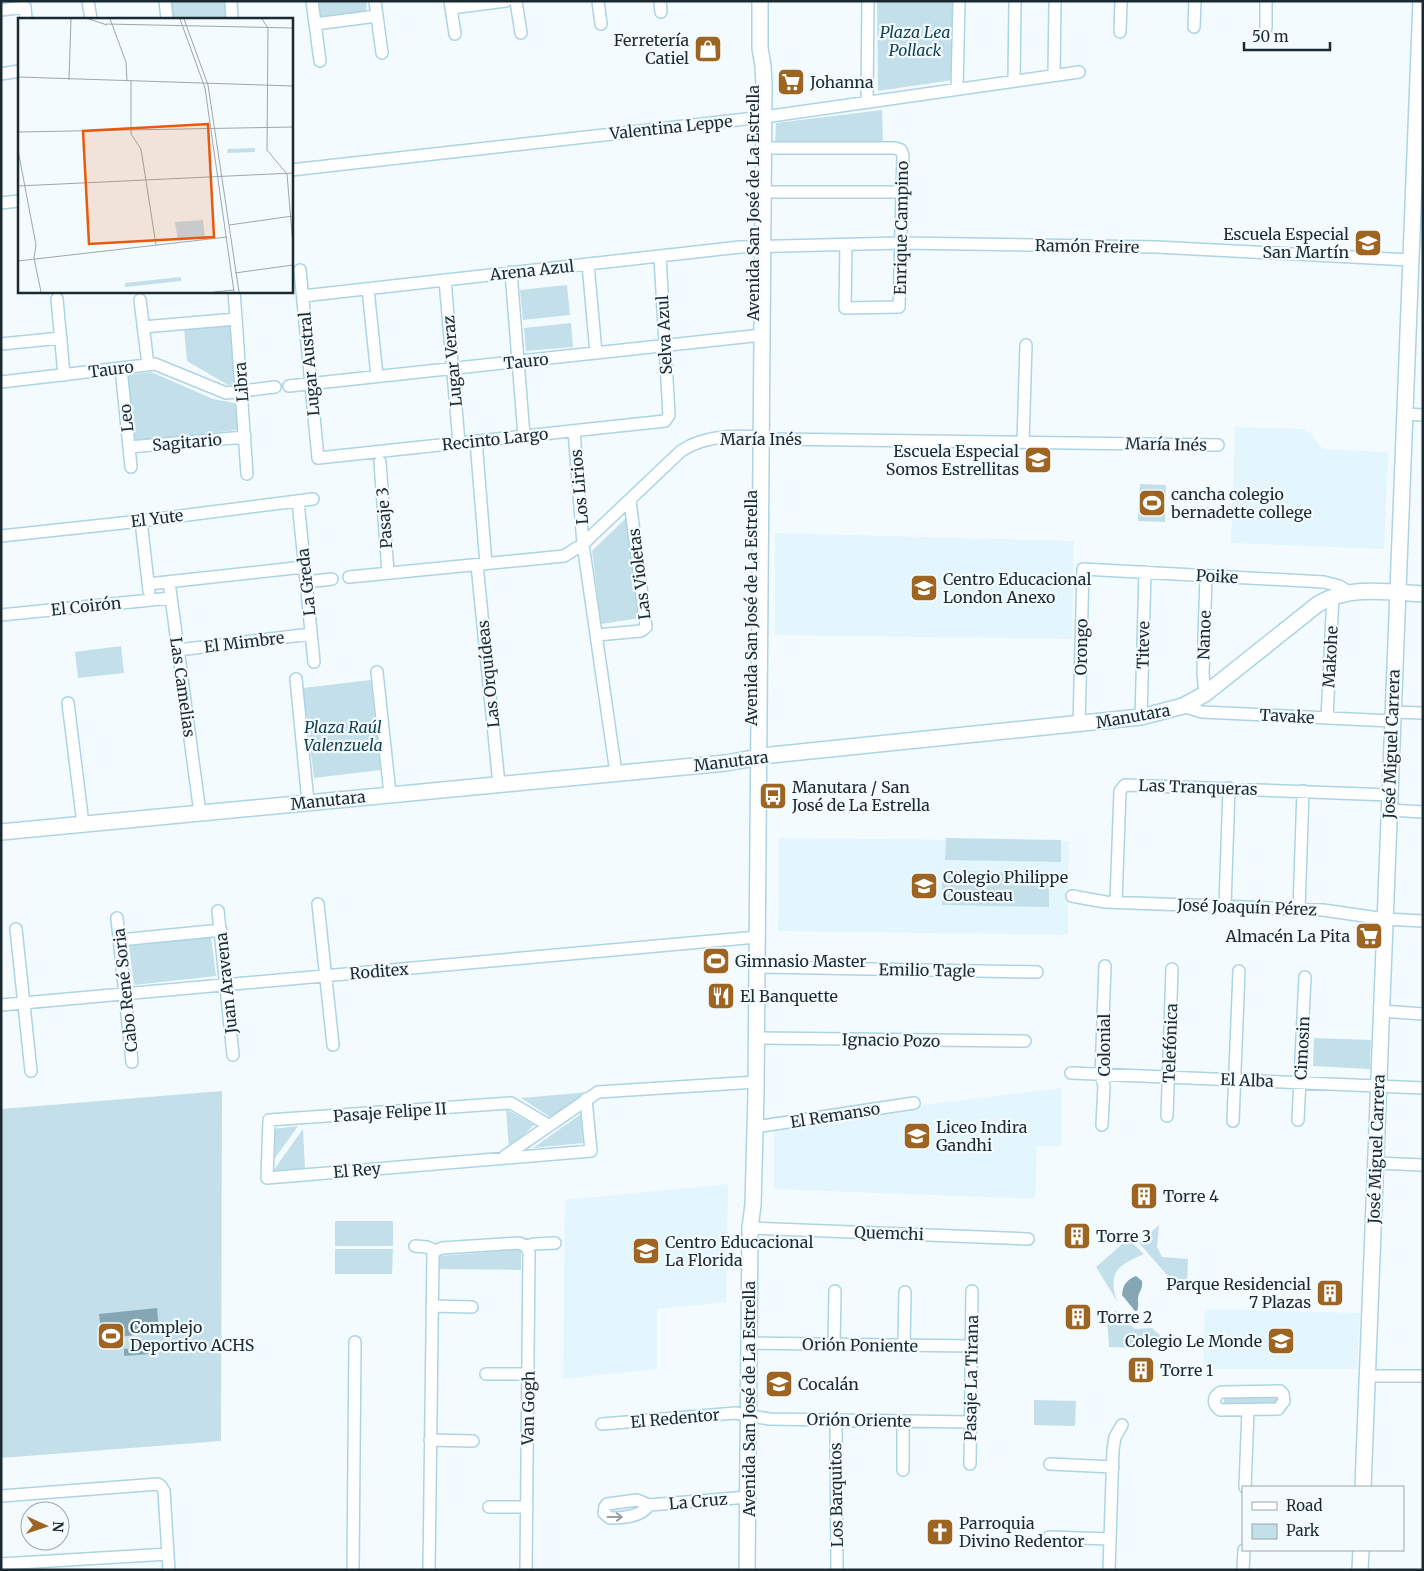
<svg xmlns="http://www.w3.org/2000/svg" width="1424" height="1571" font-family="Merriweather,serif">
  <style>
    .built { fill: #e3f6fe }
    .green { fill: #c3dfea }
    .water { fill: #85a7b5 }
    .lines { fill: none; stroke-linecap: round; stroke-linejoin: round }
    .street-casing { stroke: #acd4e4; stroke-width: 14 }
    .secondary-casing { stroke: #acd4e4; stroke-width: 18 }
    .street { stroke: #fff; stroke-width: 11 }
    .secondary { stroke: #fff; stroke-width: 15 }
    .oneway { stroke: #989fa2 }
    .labels { text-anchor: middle; stroke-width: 4.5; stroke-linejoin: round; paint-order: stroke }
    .park-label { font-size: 16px; font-style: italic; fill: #104151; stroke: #f3fbfe }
    .poi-label { font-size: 16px; fill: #1b2a30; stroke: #f3fbfe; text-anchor: start }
    .street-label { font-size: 16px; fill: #1b2a30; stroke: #f3fbfe }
    .inset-road { fill: none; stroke: #9da7ac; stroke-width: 1 }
    .view { fill: #e8590c; fill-opacity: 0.15; stroke: #e8590c; stroke-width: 2.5 }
    .inset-edge { fill: none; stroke: #1b2a30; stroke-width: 2.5 }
  </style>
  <rect width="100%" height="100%" fill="#f3fbfe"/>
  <path class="built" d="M1235,427L1305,429L1323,449L1388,452L1384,549L1231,543Z
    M775,533L1074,541L1072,639L775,635Z
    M779,838L1069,841L1068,935L778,931Z
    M1061,1088V1146H1037L1035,1199L774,1189V1126L889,1109Z
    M728,1184L726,1302L657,1309V1369L563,1379L565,1200Z
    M1205,1309L1360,1313L1357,1369H1203Z"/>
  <path class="green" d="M169,1H226L228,19H171Z
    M317,1H367L366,11L322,18L319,17Z
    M877,1L952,2L953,80L878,91Z
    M882,110L883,145H775L776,123Z
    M567,285L570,315L523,320L520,290Z
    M571,323L573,347L526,351L524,328Z
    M231,324L237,384L228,385L187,361L184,328Z
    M151,372L213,399L235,403L238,430L134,441L127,375Z
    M1140,484L1166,485L1165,522L1138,521Z
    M628,516L640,618L601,624L592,551Z
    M121,646L124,673L78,678L75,652Z
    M371,680L381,770L314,778L303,688Z
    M946,838L1061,840V862L945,860Z
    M942,871L1049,873V907L942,905Z
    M211,937L216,976L134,985L129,946Z
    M1314,1038L1371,1040L1370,1069L1313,1066Z
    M222,1091L221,1441L1,1458V1109Z
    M590,1092L553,1119L521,1098Z
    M506,1109L534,1125L509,1149Z
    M581,1114L583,1143L533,1148Z
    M298,1126L270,1165L273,1129Z
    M303,1129L305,1168L273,1171Z
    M335,1221H393V1246H335Z
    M1159,1225L1157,1247L1162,1257L1188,1259L1187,1283H1174L1139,1243Z
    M1128,1239L1144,1254C1119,1265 1107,1271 1117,1301L1096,1267Z
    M335,1249H393L392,1274H335Z
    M521,1249V1270L439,1269L440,1256Z
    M1115,1311L1135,1329L1152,1328L1161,1336L1160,1349L1109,1347L1107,1317Z
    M1225,1395H1278L1279,1406H1223Z
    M1034,1400L1076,1401L1075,1426L1034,1425Z"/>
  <path class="water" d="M1136,1276L1142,1281C1143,1289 1139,1291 1138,1298C1138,1303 1139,1306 1137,1311H1135L1122,1295C1123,1285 1126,1280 1136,1276Z
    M157,1308L159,1332L102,1339L99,1314Z
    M149,1347L150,1354L124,1356V1349Z"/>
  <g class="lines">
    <g class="street-casing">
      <path id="street" d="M88,1L91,19
        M165,1L167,19
        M231,1L232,19
        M312,1L320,61
        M375,1L382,53
        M450,1L455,34
        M516,1L521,33
        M598,1L601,24
        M660,1L661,12
        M451,8L506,1
        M1,10L25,7L26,19
        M315,24L377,16
        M1194,27L1195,1
        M1266,28V1
        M1120,32L1121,1
        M1,74L19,71
        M1054,75L1055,1
        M1014,81L1015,1
        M957,89L959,1
        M867,102L868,1
        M763,148H895L901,150L903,156L899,307L845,308L846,245
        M291,170L764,117L1079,72
        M762,192H902
        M1,203L19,201
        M588,264L596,353
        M300,270L318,458L665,421L669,415L660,256
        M511,272L524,436
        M445,280L459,443
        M368,289L377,376
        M234,291L247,474
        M303,296L740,247L901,243L1156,247L1410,260
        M57,299L64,375
        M140,300L148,365
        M143,327L236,319
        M1,344L61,338
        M121,368L131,467
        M1,382L155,364L226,393L275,387
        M289,386L762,335
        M1404,414L1423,415
        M574,431L583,544L616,773
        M476,441L486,564
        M1023,442L1026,345
        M129,447L245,437
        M380,462L388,573
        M298,501L314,662
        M141,521L149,591
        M1,536L141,521L313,499
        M477,565L499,784
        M349,577L564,556L583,544L681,451C708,433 744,435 775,439L1218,445
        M169,582L200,813
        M306,582L332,579
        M148,584L304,567
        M1,615L171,598
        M597,635L641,631L646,627L630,501
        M178,650L311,634
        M377,672L390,794
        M296,679L308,802
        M1205,694L1203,673L1206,576
        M68,703L83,824
        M1183,706L1202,712L1392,721
        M1393,712L1423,713
        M1141,717L1145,572
        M1327,718L1333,596
        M1079,725L1083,569L1324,582L1339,586L1349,592
        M1389,810L1423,812
        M1072,896L1105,902L1323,910L1385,919L1423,921
        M1116,902L1120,791L1125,785L1390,795
        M318,904L333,1045
        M1225,906L1229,788
        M1299,909L1303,791
        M218,911L233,1055
        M117,918L132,1062
        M16,929L31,1071
        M120,940L221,930
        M757,967L1037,972
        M1,1005L757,937
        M1381,1011L1423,1014
        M756,1038L1025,1041
        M1071,1073L1423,1088
        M1167,1116L1172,969
        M1298,1120L1305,977
        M1233,1121L1239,971
        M548,1125L511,1103L269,1120L267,1178L591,1151L586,1099
        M1102,1125L1104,1086L1101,1075L1105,966
        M755,1127L914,1103
        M505,1156L598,1092L756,1082
        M1375,1163L1423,1165
        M750,1228L1028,1239
        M415,1246L427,1247L435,1251
        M526,1246L534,1244L555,1243
        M432,1306L472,1307
        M749,1343L972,1346
        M834,1344L835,1291
        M904,1345L905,1292
        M486,1374H528
        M1367,1376H1423
        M1280,1391L1283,1394L1284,1401L1278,1409L1220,1410C1212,1404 1213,1396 1221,1392Z
        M836,1420L837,1570
        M602,1424L736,1413L769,1419L970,1422
        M430,1440L473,1441
        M970,1464L972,1291
        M1050,1464L1113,1467
        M903,1470V1421
        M1245,1487L1248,1410
        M1,1496L158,1484L161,1486L164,1491L169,1570
        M649,1505C641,1517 623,1518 610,1518L604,1513L605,1507L607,1504L637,1500L649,1505L748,1497
        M489,1507H527
        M1049,1537L1110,1539
        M1,1564L168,1554
        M353,1570L355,1342
        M429,1570L433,1255L435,1251L442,1248L519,1243L526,1246L529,1253L526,1570
        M1109,1570L1113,1450L1115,1437L1122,1425
        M1243,1570L1244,1550"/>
    </g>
    <g class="secondary-casing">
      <path id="secondary" d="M1,832L726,763L771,755L1141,717L1183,706L1205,694L1318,604C1350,585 1388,592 1423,594
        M1363,1487L1421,1
        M747,1570L750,1228L753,1205L756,1092L764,85L763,66L760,48V1
        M1360,1570L1361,1550"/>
    </g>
    <use href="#street" class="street"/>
    <use href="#secondary" class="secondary"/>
  </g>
  <defs><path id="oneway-shaft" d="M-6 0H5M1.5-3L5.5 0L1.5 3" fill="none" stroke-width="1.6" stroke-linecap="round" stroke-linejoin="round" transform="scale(1.25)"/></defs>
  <use class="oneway" href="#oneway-shaft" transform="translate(615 1517)"/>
  <defs>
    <g id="shop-square" transform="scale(1.4375)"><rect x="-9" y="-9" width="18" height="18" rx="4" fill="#9d6521" stroke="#f3fbfe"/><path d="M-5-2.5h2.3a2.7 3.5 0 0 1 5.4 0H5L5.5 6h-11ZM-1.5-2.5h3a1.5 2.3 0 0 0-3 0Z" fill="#fff"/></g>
    <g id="supermarket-square" transform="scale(1.4375)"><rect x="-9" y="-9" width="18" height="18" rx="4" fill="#9d6521" stroke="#f3fbfe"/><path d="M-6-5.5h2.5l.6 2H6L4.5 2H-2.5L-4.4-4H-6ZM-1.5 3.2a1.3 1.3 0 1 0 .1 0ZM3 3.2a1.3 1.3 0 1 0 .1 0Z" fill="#fff"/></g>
    <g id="school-square" transform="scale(1.4375)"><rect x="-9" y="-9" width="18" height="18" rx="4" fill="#9d6521" stroke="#f3fbfe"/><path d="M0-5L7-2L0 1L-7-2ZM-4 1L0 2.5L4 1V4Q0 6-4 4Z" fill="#fff"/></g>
    <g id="stadium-square" transform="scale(1.4375)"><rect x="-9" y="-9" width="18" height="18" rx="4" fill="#9d6521" stroke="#f3fbfe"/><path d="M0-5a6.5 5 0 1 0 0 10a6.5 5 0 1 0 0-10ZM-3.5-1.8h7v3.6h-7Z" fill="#fff"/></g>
    <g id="bus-square" transform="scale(1.4375)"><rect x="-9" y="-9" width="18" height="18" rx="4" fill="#9d6521" stroke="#f3fbfe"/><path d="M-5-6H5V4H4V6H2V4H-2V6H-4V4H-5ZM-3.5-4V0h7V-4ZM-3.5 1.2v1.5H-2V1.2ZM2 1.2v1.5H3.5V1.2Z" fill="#fff"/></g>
    <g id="restaurant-square" transform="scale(1.4375)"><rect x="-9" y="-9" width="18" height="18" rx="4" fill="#9d6521" stroke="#f3fbfe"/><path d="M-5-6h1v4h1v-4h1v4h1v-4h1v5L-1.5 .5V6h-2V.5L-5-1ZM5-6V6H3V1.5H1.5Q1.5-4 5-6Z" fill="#fff"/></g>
    <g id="building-square" transform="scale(1.4375)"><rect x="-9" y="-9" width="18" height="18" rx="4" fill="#9d6521" stroke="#f3fbfe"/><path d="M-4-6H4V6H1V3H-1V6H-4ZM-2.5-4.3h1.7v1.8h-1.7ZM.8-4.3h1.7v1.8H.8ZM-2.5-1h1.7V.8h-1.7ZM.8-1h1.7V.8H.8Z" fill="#fff"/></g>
    <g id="church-square" transform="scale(1.4375)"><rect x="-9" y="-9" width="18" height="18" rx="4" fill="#9d6521" stroke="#f3fbfe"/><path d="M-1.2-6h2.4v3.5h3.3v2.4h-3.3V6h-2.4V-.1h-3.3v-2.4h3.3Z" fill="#fff"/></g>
  </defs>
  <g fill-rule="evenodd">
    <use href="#shop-square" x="708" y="49"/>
    <use href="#supermarket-square" x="791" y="82"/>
    <use href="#school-square" x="1368" y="243"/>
    <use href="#school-square" x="1038" y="460"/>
    <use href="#stadium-square" x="1152" y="503"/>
    <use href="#school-square" x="924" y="588"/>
    <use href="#bus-square" x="773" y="796"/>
    <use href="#school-square" x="924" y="886"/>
    <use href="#supermarket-square" x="1369" y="936"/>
    <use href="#stadium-square" x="716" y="961"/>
    <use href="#restaurant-square" x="721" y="996"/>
    <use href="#school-square" x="917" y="1136"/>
    <use href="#building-square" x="1144" y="1196"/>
    <use href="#building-square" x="1077" y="1236"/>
    <use href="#school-square" x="646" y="1251"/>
    <use href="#building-square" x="1330" y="1293"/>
    <use href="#building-square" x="1078" y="1317"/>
    <use href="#stadium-square" x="111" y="1336"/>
    <use href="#school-square" x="1281" y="1341"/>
    <use href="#building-square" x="1141" y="1370"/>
    <use href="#school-square" x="779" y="1384"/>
    <use href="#church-square" x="940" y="1532"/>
  </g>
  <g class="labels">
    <g class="park-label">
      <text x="915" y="38">Plaza Lea<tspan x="915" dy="18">Pollack</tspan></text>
      <text x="343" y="733">Plaza Raúl<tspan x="343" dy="18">Valenzuela</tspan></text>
    </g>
    <g class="poi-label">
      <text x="689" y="46" text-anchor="end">Ferretería<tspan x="689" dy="18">Catiel</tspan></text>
      <text x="810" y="88">Johanna</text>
      <text x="1349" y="240" text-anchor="end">Escuela Especial<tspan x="1349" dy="18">San Martín</tspan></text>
      <text x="1019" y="457" text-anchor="end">Escuela Especial<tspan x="1019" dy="18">Somos Estrellitas</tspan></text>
      <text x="1171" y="500">cancha colegio<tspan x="1171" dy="18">bernadette college</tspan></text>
      <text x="943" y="585">Centro Educacional<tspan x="943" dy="18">London Anexo</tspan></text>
      <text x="792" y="793">Manutara / San<tspan x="792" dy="18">José de La Estrella</tspan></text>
      <text x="943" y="883">Colegio Philippe<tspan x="943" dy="18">Cousteau</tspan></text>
      <text x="1350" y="942" text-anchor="end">Almacén La Pita</text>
      <text x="735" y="967">Gimnasio Master</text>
      <text x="740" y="1002">El Banquette</text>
      <text x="936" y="1133">Liceo Indira<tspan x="936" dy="18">Gandhi</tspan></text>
      <text x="1163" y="1202">Torre 4</text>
      <text x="1096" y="1242">Torre 3</text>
      <text x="665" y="1248">Centro Educacional<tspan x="665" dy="18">La Florida</tspan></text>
      <text x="1311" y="1290" text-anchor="end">Parque Residencial<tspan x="1311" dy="18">7 Plazas</tspan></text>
      <text x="1097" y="1323">Torre 2</text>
      <text x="130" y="1333">Complejo<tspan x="130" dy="18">Deportivo ACHS</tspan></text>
      <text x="1262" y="1347" text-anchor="end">Colegio Le Monde</text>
      <text x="1160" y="1376">Torre 1</text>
      <text x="798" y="1390">Cocalán</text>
      <text x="959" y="1529">Parroquia<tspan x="959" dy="18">Divino Redentor</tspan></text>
    </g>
    <g class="street-label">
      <text transform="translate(671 127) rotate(-6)" y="6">Valentina Leppe</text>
      <text transform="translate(753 203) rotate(-90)" y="6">Avenida San José de La Estrella</text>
      <text transform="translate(901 228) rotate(-89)" y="6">Enrique Campino</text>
      <text transform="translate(1087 246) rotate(1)" y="6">Ramón Freire</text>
      <text transform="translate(532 270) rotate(-6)" y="6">Arena Azul</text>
      <text transform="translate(664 335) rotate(-93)" y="6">Selva Azul</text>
      <text transform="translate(452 361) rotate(-95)" y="6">Lugar Veraz</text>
      <text transform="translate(526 361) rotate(-6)" y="6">Tauro</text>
      <text transform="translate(309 364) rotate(-95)" y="6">Lugar Austral</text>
      <text transform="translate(111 369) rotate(-7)" y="6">Tauro</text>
      <text transform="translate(241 382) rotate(-94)" y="6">Libra</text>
      <text transform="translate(126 418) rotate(-96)" y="6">Leo</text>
      <text transform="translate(495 439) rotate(-6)" y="6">Recinto Largo</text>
      <text x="761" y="445">María Inés</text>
      <text transform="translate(187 442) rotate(-5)" y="6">Sagitario</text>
      <text transform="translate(1166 444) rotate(1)" y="6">María Inés</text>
      <text transform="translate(579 487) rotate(-95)" y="6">Los Lirios</text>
      <text transform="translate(157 518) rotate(-7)" y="6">El Yute</text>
      <text transform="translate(384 518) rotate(-94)" y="6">Pasaje 3</text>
      <text transform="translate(639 574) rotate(-97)" y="6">Las Violetas</text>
      <text transform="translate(1217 576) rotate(3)" y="6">Poike</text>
      <text transform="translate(306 582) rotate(-96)" y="6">La Greda</text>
      <text transform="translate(86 606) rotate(-6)" y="6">El Coirón</text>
      <text transform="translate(751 608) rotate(-90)" y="6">Avenida San José de La Estrella</text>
      <text transform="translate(1204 635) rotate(-88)" y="6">Nanoe</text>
      <text transform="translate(244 642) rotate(-7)" y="6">El Mimbre</text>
      <text transform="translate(1143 645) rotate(-89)" y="6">Titeve</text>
      <text transform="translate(1081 647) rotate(-89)" y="6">Orongo</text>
      <text transform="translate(1330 657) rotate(-87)" y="6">Makohe</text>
      <text transform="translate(488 674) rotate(-96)" y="6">Las Orquídeas</text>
      <text transform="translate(183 687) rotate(82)" y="6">Las Camelias</text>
      <text transform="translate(1133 716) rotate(-10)" y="6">Manutara</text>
      <text transform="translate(1287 716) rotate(3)" y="6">Tavake</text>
      <text transform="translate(1391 744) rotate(-88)" y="6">José Miguel Carrera</text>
      <text transform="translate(731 761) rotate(-7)" y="6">Manutara</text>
      <text transform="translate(1198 787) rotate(2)" y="6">Las Tranqueras</text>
      <text transform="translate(328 800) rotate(-6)" y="6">Manutara</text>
      <text transform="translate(1247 907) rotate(2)" y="6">José Joaquín Pérez</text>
      <text transform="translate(927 970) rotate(1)" y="6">Emilio Tagle</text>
      <text transform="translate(379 971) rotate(-5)" y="6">Roditex</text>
      <text transform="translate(226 983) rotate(-96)" y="6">Juan Aravena</text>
      <text transform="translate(125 990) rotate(-96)" y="6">Cabo René Soria</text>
      <text transform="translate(891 1040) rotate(1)" y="6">Ignacio Pozo</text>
      <text transform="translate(1170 1043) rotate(-88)" y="6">Telefónica</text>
      <text transform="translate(1104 1045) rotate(-90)" y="6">Colonial</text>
      <text transform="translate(1302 1048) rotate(-87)" y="6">Cimosin</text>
      <text transform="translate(1247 1080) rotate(2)" y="6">El Alba</text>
      <text transform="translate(390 1112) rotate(-4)" y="6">Pasaje Felipe II</text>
      <text transform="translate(835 1115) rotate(-9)" y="6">El Remanso</text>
      <text transform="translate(1376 1149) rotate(-88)" y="6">José Miguel Carrera</text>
      <text transform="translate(357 1170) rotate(-5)" y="6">El Rey</text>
      <text transform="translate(889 1233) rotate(2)" y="6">Quemchi</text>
      <text transform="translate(860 1345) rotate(1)" y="6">Orión Poniente</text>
      <text transform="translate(971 1378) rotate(-89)" y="6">Pasaje La Tirana</text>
      <text transform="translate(749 1399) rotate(-90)" y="6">Avenida San José de La Estrella</text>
      <text transform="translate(528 1408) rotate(-89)" y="6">Van Gogh</text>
      <text transform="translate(675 1418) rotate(-5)" y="6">El Redentor</text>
      <text transform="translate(859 1420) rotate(1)" y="6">Orión Oriente</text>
      <text transform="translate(836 1495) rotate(-91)" y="6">Los Barquitos</text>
      <text transform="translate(698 1501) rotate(-5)" y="6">La Cruz</text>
    </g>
  </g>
  <g transform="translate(18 18)">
    <rect width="275" height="275" fill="#f3fbfe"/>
    <path d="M237,130V134L209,135L210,131ZM185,202L187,220L160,223L157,204ZM163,259V263L107,269V265Z" fill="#c3dfea"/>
    <path class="inset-road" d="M71,1L89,7M92,1L108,44L109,63M162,1L187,70L216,274M166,1L190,67L221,274M244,1L250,10L249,132L269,156L275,227M88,6L275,10M0,59L275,68M51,62L53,1M113,62V116L123,131L128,163M0,114L275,109M0,132L18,227L16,240L23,274M128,163L138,227M0,168L275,155M211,207L275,198M0,243L209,219M217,255L275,247M196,274L216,272"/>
    <path class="view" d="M190,106L196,219L71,226L65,113Z"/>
    <rect width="275" height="275" class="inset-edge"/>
  </g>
  <rect width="1424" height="1571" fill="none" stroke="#1b2a30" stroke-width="5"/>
  <rect x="1242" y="1486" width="162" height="65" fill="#f3fbfe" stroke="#9da7ac"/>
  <rect x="1252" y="1502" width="25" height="8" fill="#ffffff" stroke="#9da7ac"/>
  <text x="1286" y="1511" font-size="15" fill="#1b2a30">Road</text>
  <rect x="1252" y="1524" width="25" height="15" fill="#c3dfea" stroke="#9da7ac"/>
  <text x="1286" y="1536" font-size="15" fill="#1b2a30">Park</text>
  <g transform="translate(45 1526) rotate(93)"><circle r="24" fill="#f3fbfe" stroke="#9da7ac"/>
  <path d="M0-4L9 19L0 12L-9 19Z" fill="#9d6521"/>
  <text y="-8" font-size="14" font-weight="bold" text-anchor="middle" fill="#1b2a30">N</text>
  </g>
  <path d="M1244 42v8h86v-8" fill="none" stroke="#1b2a30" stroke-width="2.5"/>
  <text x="1252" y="42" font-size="15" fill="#1b2a30" stroke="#f3fbfe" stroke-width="4" paint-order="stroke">50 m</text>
</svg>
